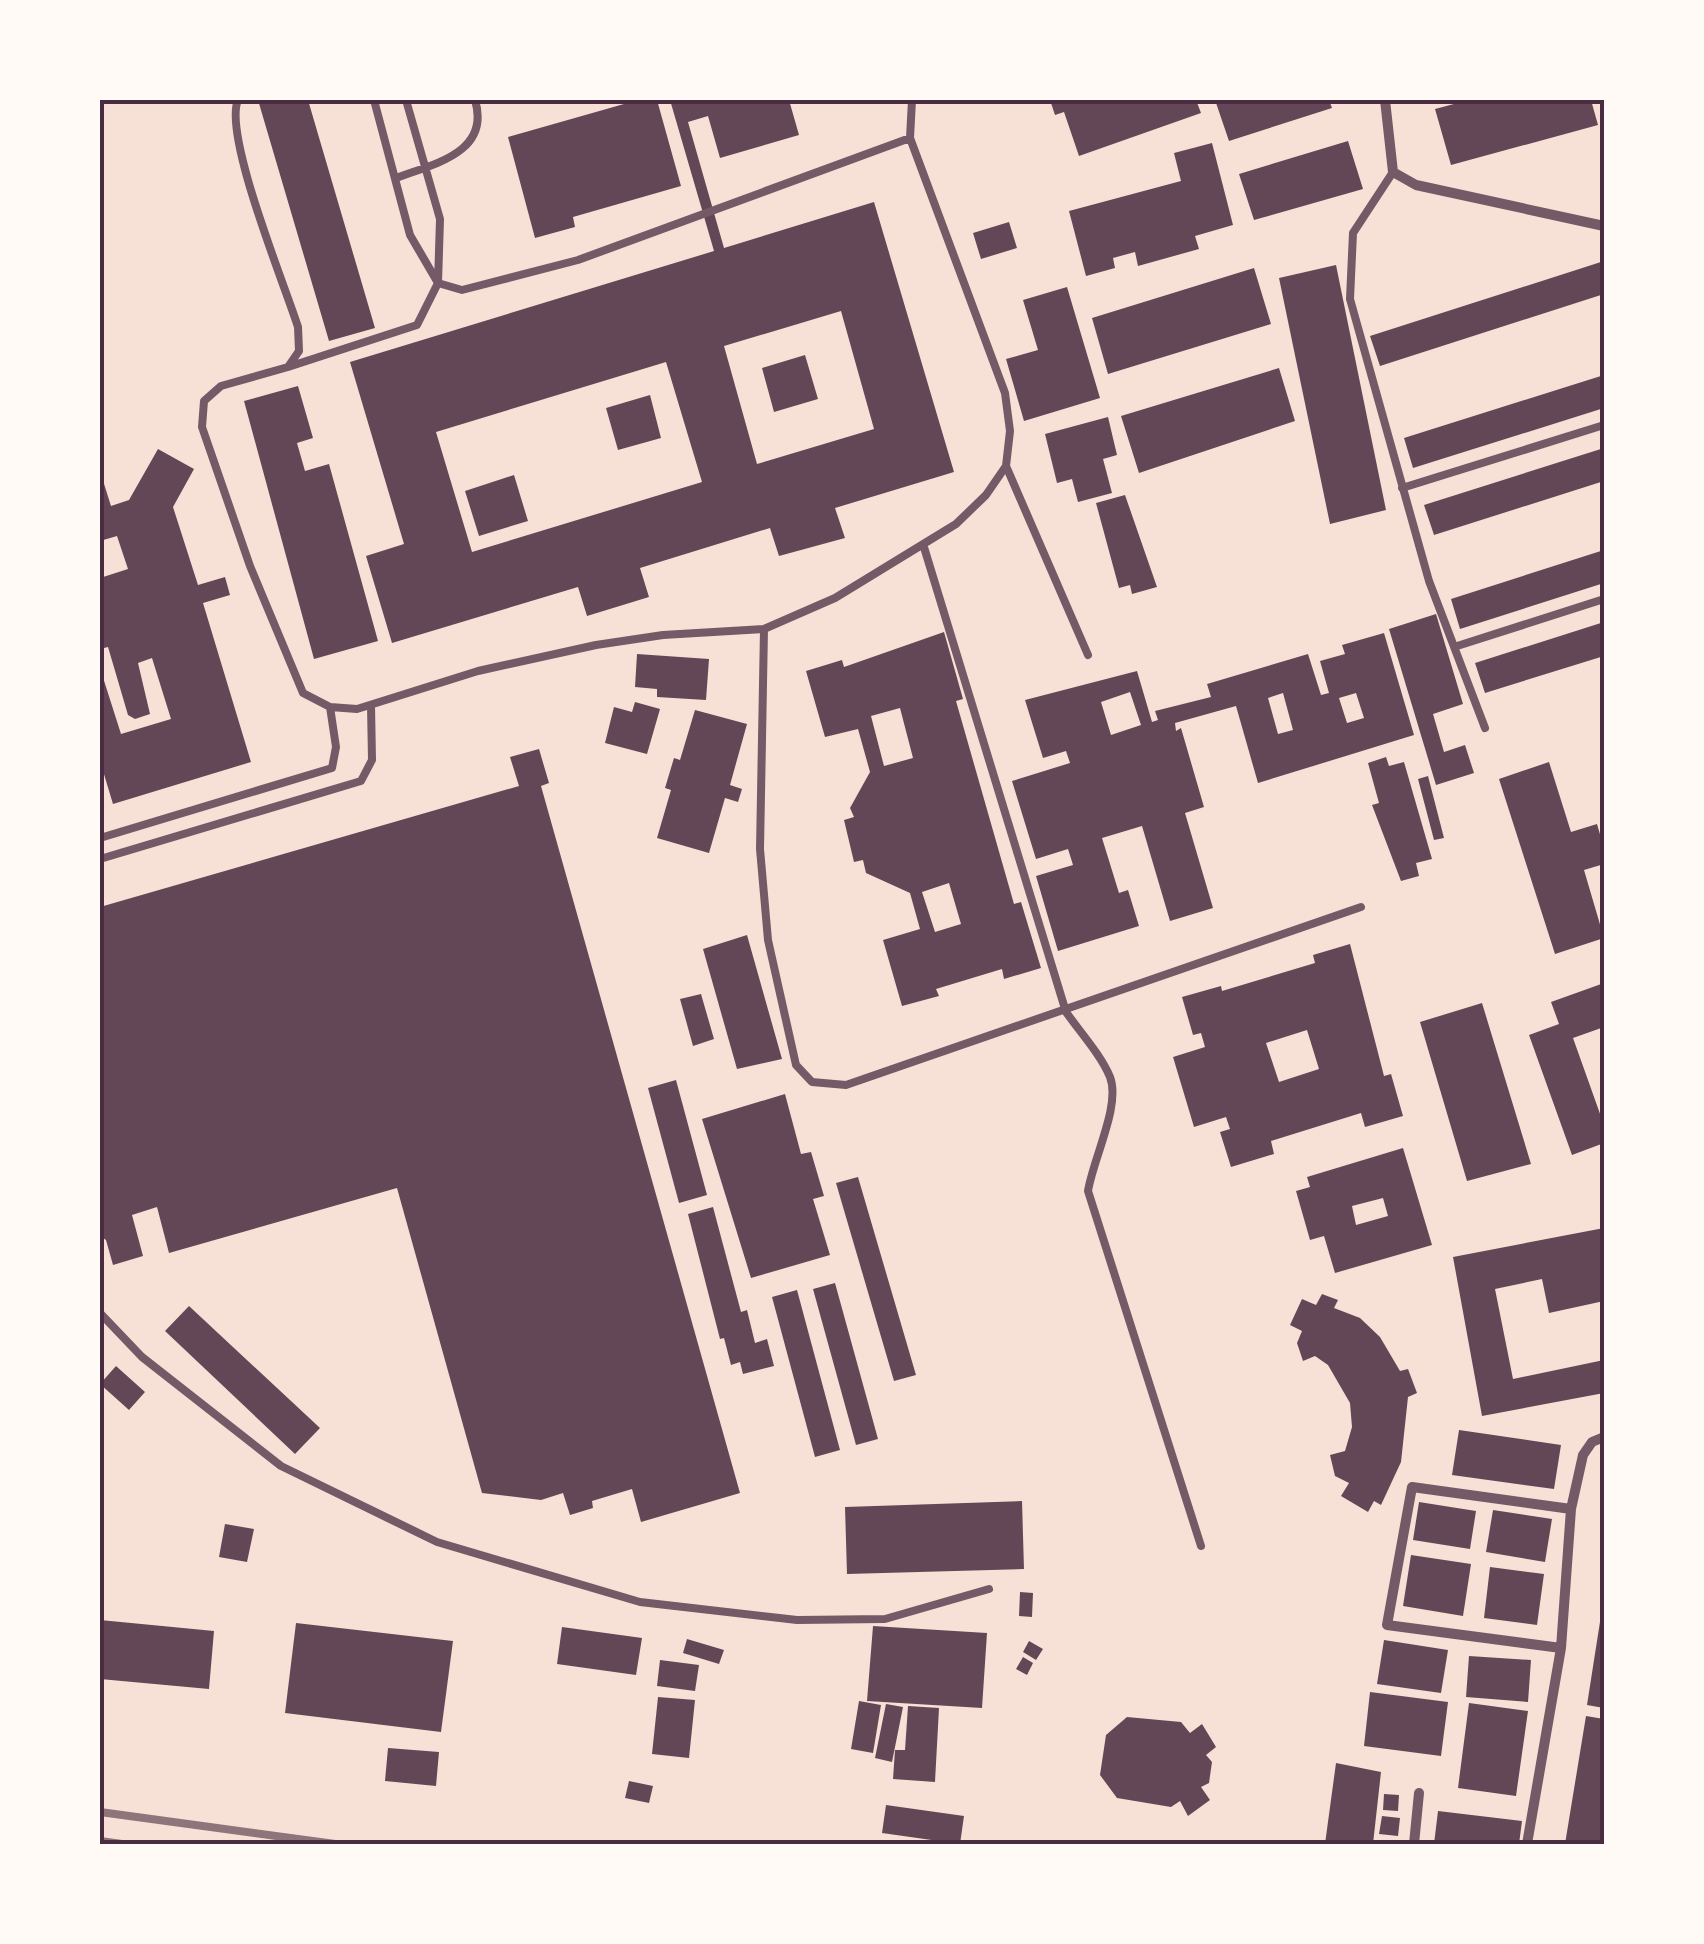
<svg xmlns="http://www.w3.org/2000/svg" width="1704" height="1944" font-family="Overpass,sans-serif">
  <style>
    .building { fill: #644757; fill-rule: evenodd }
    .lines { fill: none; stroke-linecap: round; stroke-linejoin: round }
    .service { stroke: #755966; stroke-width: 8 }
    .minor { stroke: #755966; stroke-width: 10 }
    .rail { stroke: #8f747c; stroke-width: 8 }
    .neatline { fill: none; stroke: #4a2c40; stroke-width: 4 }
  </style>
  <rect width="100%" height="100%" fill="#f7e1d7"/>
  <path class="building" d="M258,100H308L375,328L329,341Z
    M638,100H657L681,186L573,217L575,227L535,238L508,137Z
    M670,100H789L799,135L720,158L708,116L688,122L724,248L874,202L954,472L835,508L845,538L779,556L770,528L640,568L649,597L587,616L578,587L392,643L366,556L404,544L350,362L714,251ZM841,311L874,429L757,464L724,346ZM666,362L702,482L472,552L436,432Z
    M1050,100H1196L1201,113L1079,156L1064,112L1055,115Z
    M1215,100H1329L1332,108L1229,141Z
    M1469,100H1591L1598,125L1451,165L1435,109Z
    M1348,141L1363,189L1254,220L1239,174Z
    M1212,143L1233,225L1195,236L1199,249L1138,266L1135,252L1113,258L1115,268L1086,276L1069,211L1181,181L1174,153Z
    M1009,222L1017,248L981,259L973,233Z
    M1604,261V294L1380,366L1370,336Z
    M1336,265L1386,510L1330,524L1279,278Z
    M1254,268L1271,324L1108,374L1092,318Z
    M1067,287L1100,398L1024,421L1006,359L1038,350L1023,300Z
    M805,355L818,399L774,412L762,368Z
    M1279,368L1295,421L1139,473L1121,416Z
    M1604,375V408L1413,468L1404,438Z
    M298,386L313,438L297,443L305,471L329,464L378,641L314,659L244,401Z
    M650,395L661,438L618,450L606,408Z
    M1108,417L1117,455L1103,459L1112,493L1078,502L1072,479L1057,483L1045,434Z
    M1604,448V481L1434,535L1424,505Z
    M158,449L194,469L173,507L198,585L225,577L230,595L203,603L251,762L113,804L100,761V668L121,734L171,719L152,658L138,663L150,714L135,719L128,715L108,647L100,649V578L128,569L117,536L100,541V471L111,506L129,500Z
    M514,475L528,521L479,536L465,491Z
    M1125,495L1157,587L1132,594L1130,585L1119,588L1096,503Z
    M1604,550V583L1460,629L1451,599Z
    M1436,614L1463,704L1433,714L1444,752L1465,745L1474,773L1436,785L1389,629Z
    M1604,622V656L1485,693L1475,663Z
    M944,632L963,699L956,701L1014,904L1021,902L1041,968L1004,979L1002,969L936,989L939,996L902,1006L883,940L920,929L910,893L866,873L863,860L854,862L844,820L854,817L850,808L870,772L858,729L825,737L806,671L842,660L844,667ZM900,708L913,758L884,766L871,716ZM949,883L961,924L935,932L922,892Z
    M1384,633L1414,735L1258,783L1236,706L1175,723L1176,731L1181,728L1204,807L1185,813L1213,908L1170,921L1142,826L1102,838L1119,893L1128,890L1139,926L1058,951L1036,876L1073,865L1068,849L1036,859L1012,781L1070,763L1066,751L1043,758L1025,700L1137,671L1152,722L1158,720L1155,711L1211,697L1207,684L1308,654L1321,695L1329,693L1320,661L1345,654L1342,645ZM1130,692L1141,725L1111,735L1101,702ZM1283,693L1293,730L1278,734L1268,698ZM1356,693L1364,718L1347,723L1339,698Z
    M637,654L709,659L706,700L657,697V689L635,687Z
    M635,702L660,709L647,754L605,743L614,707L632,712Z
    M695,710L747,724L730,785L742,789L738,802L725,798L709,853L657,838L671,790L665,788L674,758L680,760Z
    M539,749L549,783L541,786L740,1493L641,1522L632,1489L592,1501L593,1508L570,1515L563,1493L541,1500L482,1493L397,1188L169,1253L157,1207L132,1215L143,1256L113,1265L106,1240L100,1236V907L519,786L510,757Z
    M1386,757L1389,766L1404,762L1432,859L1416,863L1419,876L1401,881L1372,805L1379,803L1368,763Z
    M1549,762L1571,832L1597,824L1604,848V864L1584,870L1604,938L1555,954L1499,779Z
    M1428,776L1444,838L1434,840L1418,779Z
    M747,935L782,1059L737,1069L703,949Z
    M1350,944L1384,1076L1391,1074L1403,1116L1365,1127L1361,1113L1271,1141L1274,1154L1231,1167L1220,1132L1230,1129L1226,1117L1194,1127L1173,1057L1205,1047L1201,1033L1193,1035L1182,997L1221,986L1222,991L1315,963L1313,955ZM1307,1030L1319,1069L1279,1082L1266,1043Z
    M1604,983V1027L1573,1038L1604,1125V1143L1572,1155L1529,1035L1559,1024L1551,1002Z
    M701,994L714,1039L693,1046L680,999Z
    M1482,1003L1531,1164L1467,1181L1420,1022Z
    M676,1080L707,1195L679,1203L648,1088Z
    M785,1094L801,1154L811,1152L824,1196L813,1199L830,1255L751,1278L702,1119Z
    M1403,1148L1432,1245L1335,1273L1324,1236L1310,1240L1296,1191L1310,1187L1307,1177ZM1383,1198L1388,1216L1356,1225L1352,1206Z
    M858,1177L916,1375L894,1381L836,1183Z
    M713,1207L741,1312L747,1310L755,1343L767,1339L774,1366L743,1374L740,1362L731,1365L724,1338L720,1339L688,1214Z
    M1604,1228V1301L1549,1313L1542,1279L1495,1289L1513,1379L1604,1360V1393L1482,1416L1453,1257Z
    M835,1283L878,1439L856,1445L813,1289Z
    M797,1290L840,1450L815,1457L772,1297Z
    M1322,1294L1338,1300L1334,1308L1360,1318L1380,1337L1400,1371L1408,1369L1417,1393L1408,1397L1401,1462L1381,1505L1374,1501L1368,1512L1341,1496L1349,1483L1335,1476L1330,1455L1345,1451L1352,1427L1350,1403L1328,1365L1315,1356L1303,1361L1297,1343L1302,1331L1290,1325L1302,1299L1316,1305Z
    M189,1306L320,1428L295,1454L165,1331Z
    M116,1366L145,1392L129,1410L100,1384Z
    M1459,1430L1561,1445L1554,1489L1452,1475Z
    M1022,1501L1024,1569L847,1574L845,1507Z
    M1419,1502L1476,1511L1470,1549L1413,1540Z
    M1493,1510L1552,1519L1545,1562L1486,1552Z
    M225,1524L254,1529L247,1562L219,1557Z
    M1411,1555L1471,1564L1463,1616L1403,1606Z
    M1490,1567L1544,1574L1537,1625L1484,1618Z
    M1020,1592L1033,1593L1032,1617L1019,1616Z
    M1602,1609H1604V1708L1587,1705Z
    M100,1620L214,1631L209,1689L100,1679Z
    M296,1623L453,1641L441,1732L285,1713Z
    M873,1626L987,1633L982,1708L867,1701Z
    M562,1627L642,1638L636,1675L557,1664Z
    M687,1639L724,1650L719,1664L683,1653Z
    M1384,1640L1448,1650L1441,1693L1377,1684Z
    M1029,1641L1043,1649L1036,1660L1023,1652Z
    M1469,1656L1531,1660L1528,1702L1466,1697Z
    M1023,1657L1033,1663L1027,1675L1016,1669Z
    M660,1660L699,1665L695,1691L657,1686Z
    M1370,1692L1448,1702L1441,1756L1364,1746Z
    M658,1697L695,1700L689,1758L652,1754Z
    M859,1701L881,1705L873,1753L851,1749Z
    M1469,1703L1528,1711L1516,1796L1458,1788Z
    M886,1704L903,1707L892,1762L875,1758Z
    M908,1706L939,1708L935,1782L893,1779L895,1750H905Z
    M1586,1716L1604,1719V1844H1565Z
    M1127,1717L1181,1722L1190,1733L1202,1724L1216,1747L1206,1755L1212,1762L1209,1783L1201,1787L1210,1800L1188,1816L1180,1801L1171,1807L1117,1798L1100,1775L1106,1735Z
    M388,1748L439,1752L436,1786L385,1781Z
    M1336,1763L1381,1772L1373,1844H1325Z
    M629,1781L653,1786L649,1803L625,1798Z
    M1384,1794L1399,1795L1398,1811L1383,1810Z
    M886,1805L964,1816L960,1844L882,1833Z
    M1438,1811L1522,1821L1519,1844H1434Z
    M1382,1816L1400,1818L1398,1836L1379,1834Z"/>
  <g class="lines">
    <path class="service" d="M238,100C223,135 284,283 298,327L299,351L288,367L221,386L204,401L202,427L250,566L303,693L330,707L357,709L478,671L596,645L663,635L764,629L835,598L956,524L986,495L1006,466L1010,431L1005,393L910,138L912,100
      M374,100L410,235L438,283L462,290L578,260L910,138
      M1393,172L1353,233L1350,299L1429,581L1485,728
      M396,178C433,164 491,153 475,100
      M288,367L417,325L438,283L440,219L406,100
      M1006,466L1088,655
      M1402,488L1604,425
      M923,544L1066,1012C1080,1032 1101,1055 1110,1077C1121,1105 1093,1159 1088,1191L1201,1546
      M764,629L760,849L768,940L796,1065L812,1082L846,1085L1361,907
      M1454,647L1604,599
      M100,838L332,768L336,747L330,707
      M100,859L361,781L372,760L371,705
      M100,1313L142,1357L281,1466L437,1542L640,1602L797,1620L885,1619L989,1589"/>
    <path class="minor" d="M1385,100L1393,172L1416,185L1604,226
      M1561,1648L1387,1625L1412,1487L1571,1509
      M1414,1844L1419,1793
      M1527,1844L1561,1648L1571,1509L1583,1455L1592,1442L1604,1437"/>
    <path class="rail" d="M100,1812L335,1844
      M100,1841L122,1844"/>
  </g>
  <rect width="1704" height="1944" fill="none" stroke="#fffaf5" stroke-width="205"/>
  <rect x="102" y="102" width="1500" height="1740" class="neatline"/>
</svg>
